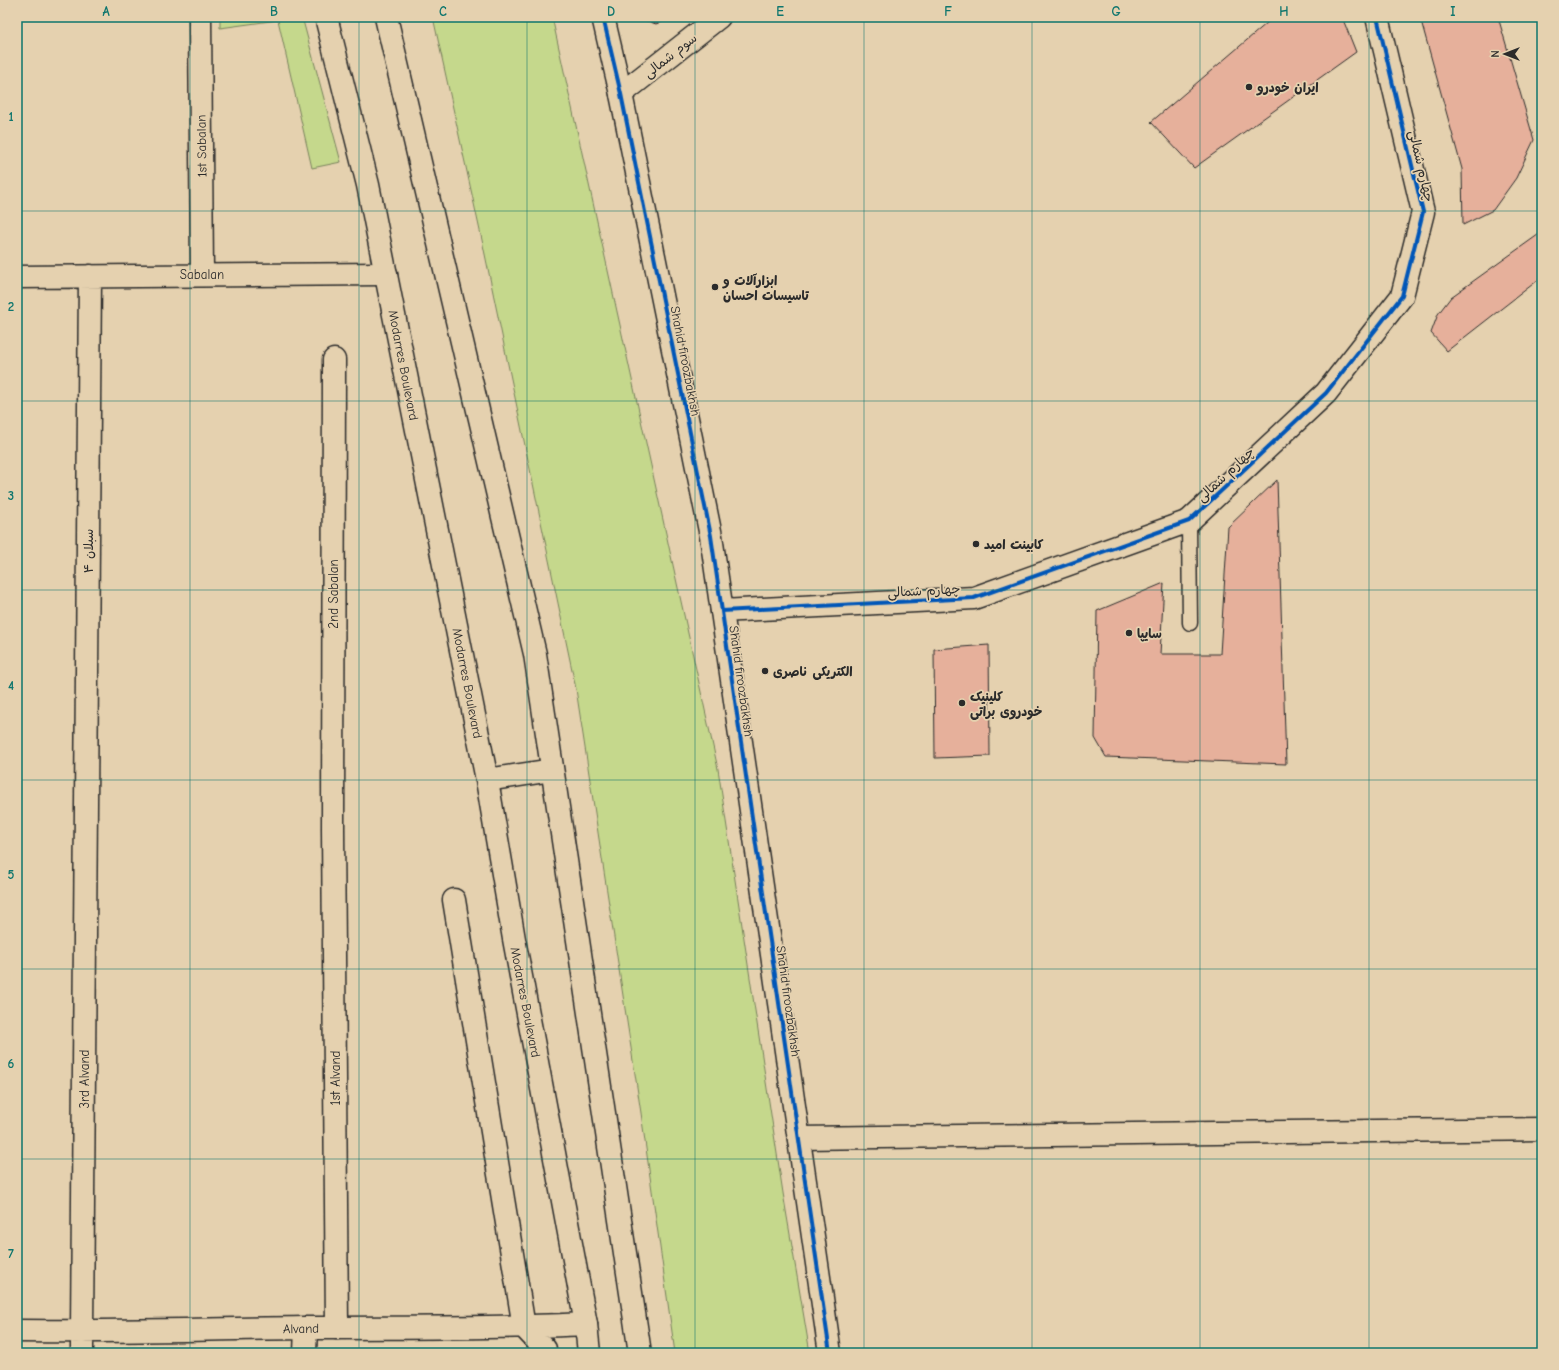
<svg xmlns="http://www.w3.org/2000/svg" width="1559" height="1370" font-family="'Comic Neue','Playpen Sans Arabic',sans-serif">
  <style>
    .green { fill: #c5d88c; stroke: #78825c }
    .building { fill: #e6b09b; stroke: #2b2b2b }
    .lines { fill: none; stroke-linecap: round; stroke-linejoin: round }
    .service-casing { stroke: #2b2b2b; stroke-width: 17 }
    .minor-casing { stroke: #2b2b2b; stroke-width: 25 }
    .tertiary-casing { stroke: #2b2b2b; stroke-width: 25 }
    .secondary-casing { stroke: #2b2b2b; stroke-width: 25 }
    .service { stroke: #e5d1af; stroke-width: 14 }
    .minor { stroke: #e5d1af; stroke-width: 22 }
    .tertiary { stroke: #e5d1af; stroke-width: 22 }
    .secondary { stroke: #e5d1af; stroke-width: 22 }
    .cycleway-casing { stroke: #e5d1af; stroke-width: 6 }
    .cycleway { stroke: #0057b8; stroke-width: 4 }
    .grid { fill: none; stroke: #0f766e; stroke-width: 1; stroke-opacity: 0.55 }
    .poi-dot { fill: #2b2b2b; stroke: #e5d1af; stroke-width: 1.5 }
    .labels { text-anchor: middle; stroke-width: 3.5; stroke-linejoin: round; paint-order: stroke }
    .street-label { font-size: 13px; fill: #2b2b2b; stroke: #e5d1af }
    .poi-label { font-size: 13px; font-weight: bold; fill: #2b2b2b; stroke: #e5d1af; text-anchor: start }
    .neatline { fill: none; stroke: #0f766e; stroke-width: 1.5 }
    .grid-label { font-size: 13px; text-anchor: middle; font-weight: bold; fill: #0f766e }
  </style>
  <rect width="100%" height="100%" fill="#e5d1af"/>
  <filter id="ink" filterUnits="userSpaceOnUse"><feTurbulence type="fractalNoise" baseFrequency=".025" numOctaves="2"/><feDisplacementMap in="SourceGraphic" scale="8" xChannelSelector="R" yChannelSelector="G"/><feConvolveMatrix kernelMatrix="1 2 1 2 8 2 1 2 1" color-interpolation-filters="sRGB"/></filter>
  <g filter="url(#ink)">
    <path class="green" d="M220,17H302L341,162L312,168L278,20L220,28Z
      M433,17H552L718,769L783,1193L810,1353H675L641,1113L576,689L482,240Z"/>
    <path class="building" d="M636,17H673L656,24Z
      M1274,17H1342L1356,52L1194,168L1151,122Z
      M1420,17H1498L1534,140L1516,178L1493,210L1463,225L1462,169Z
      M1542,232V277L1447,351L1431,333L1438,314L1451,297Z
      M1277,480L1286,764L1106,757L1095,738L1097,611L1164,583L1160,654H1220L1228,527Z
      M989,645L990,756L935,758L934,649Z"/>
    <g class="lines">
      <g class="service-casing">
        <path id="service" d="M1189,521L1190,623"/>
      </g>
      <g class="minor-casing">
        <path id="minor" d="M200,17L202,274
          M621,94L719,17
          M17,277L386,274
          M334,360L333,829L337,1328
          M722,611L974,598L1189,521L1326,393L1402,296L1423,212L1377,17
          M454,900L524,1327
          M799,1138L1542,1129
          M82,1332L90,276"/>
      </g>
      <g class="tertiary-casing">
        <path id="tertiary" d="M603,17L621,94L711,536L830,1353
          M524,1327L545,1349V1353
          M17,1331C113,1332 209,1329 304,1328C398,1327 492,1329 586,1324
          M82,1332V1353
          M305,1353L306,1328"/>
      </g>
      <g class="secondary-casing">
        <path id="secondary" d="M326,17L368,185L487,780L514,939L586,1324L589,1353
          M386,17L535,654L640,1353
          M487,780L552,770"/>
      </g>
      <use href="#service" class="service"/>
      <use href="#minor" class="minor"/>
      <use href="#tertiary" class="tertiary"/>
      <use href="#secondary" class="secondary"/>
      <g class="cycleway-casing">
        <path id="cycleway" d="M603,17L621,94L711,536L830,1353
          M722,611L974,598L1189,521L1326,393L1402,296L1423,212L1377,17"/>
      </g>
      <use href="#cycleway" class="cycleway"/>
    </g>
  </g>
  <path class="grid" d="M190,17V1353M359,17V1353M527,17V1353M695,17V1353M864,17V1353M1032,17V1353M1200,17V1353M1369,17V1353M17,211H1542M17,401H1542M17,590H1542M17,780H1542M17,969H1542M17,1159H1542"/>
  <g class="poi-dot">
    <circle cx="1249" cy="87" r="4"/>
    <circle cx="715" cy="287" r="4"/>
    <circle cx="976" cy="544" r="4"/>
    <circle cx="1129" cy="633" r="4"/>
    <circle cx="765" cy="671" r="4"/>
    <circle cx="962" cy="703" r="4"/>
  </g>
  <g class="labels">
    <g class="street-label">
      <text transform="translate(670 55) rotate(-38)" y="5">سوم شمالی</text>
      <text transform="translate(201 146) rotate(-91)" y="5">1st Sabalan</text>
      <text transform="translate(1422 166) rotate(77)" y="5">چهارم شمالی</text>
      <text x="202" y="279">Sabalan</text>
      <text transform="translate(686 361) rotate(79)" y="5">Shahid firoozbakhsh</text>
      <text transform="translate(404 365) rotate(79)" y="5">Modarres Boulevard</text>
      <text transform="translate(1225 474) rotate(-43)" y="5">چهارم شمالی</text>
      <text transform="translate(88 551) rotate(-90)" y="5">سبلان ۴</text>
      <text transform="translate(924 590) rotate(-3)" y="5">چهارم شمالی</text>
      <text transform="translate(333 594) rotate(-90)" y="5">2nd Sabalan</text>
      <text transform="translate(742 681) rotate(82)" y="5">Shahid firoozbakhsh</text>
      <text transform="translate(468 683) rotate(79)" y="5">Modarres Boulevard</text>
      <text transform="translate(789 1001) rotate(82)" y="5">Shahid firoozbakhsh</text>
      <text transform="translate(526 1002) rotate(79)" y="5">Modarres Boulevard</text>
      <text transform="translate(335 1078) rotate(-90)" y="5">1st Alvand</text>
      <text transform="translate(84 1079) rotate(-90)" y="5">3rd Alvand</text>
      <text transform="translate(301 1328) rotate(-1)" y="5">Alvand</text>
    </g>
    <g class="poi-label">
      <text x="1257" y="92">ایران خودرو</text>
      <text x="723" y="285">ابزارآلات و<tspan x="723" dy="15">تاسیسات احسان</tspan></text>
      <text x="984" y="549">کابینت امید</text>
      <text x="1137" y="638">سایپا</text>
      <text x="773" y="676">الکتریکی ناصری</text>
      <text x="970" y="701">کلینیک<tspan x="970" dy="15">خودروی براتی</tspan></text>
    </g>
  </g>
  <rect width="1559" height="1370" fill="none" stroke="#e5d1af" stroke-width="44"/>
  <g transform="translate(1505 54) rotate(270)" stroke="#e5d1af" stroke-width="3" paint-order="stroke">
  <path d="M0-3L7 15L0 10L-7 15Z" fill="#2b2b2b"/>
  <text y="-6" font-size="11" font-weight="bold" text-anchor="middle" fill="#2b2b2b">N</text>
  </g>
  <rect x="22" y="22" width="1515" height="1326" class="neatline"/>
  <g class="grid-label">
    <text x="106" y="16">A</text>
    <text x="274" y="16">B</text>
    <text x="443" y="16">C</text>
    <text x="611" y="16">D</text>
    <text x="780" y="16">E</text>
    <text x="948" y="16">F</text>
    <text x="1116" y="16">G</text>
    <text x="1284" y="16">H</text>
    <text x="1453" y="16">I</text>
    <text x="11" y="121">1</text>
    <text x="11" y="311">2</text>
    <text x="11" y="500">3</text>
    <text x="11" y="690">4</text>
    <text x="11" y="879">5</text>
    <text x="11" y="1068">6</text>
    <text x="11" y="1258">7</text>
  </g>
</svg>
